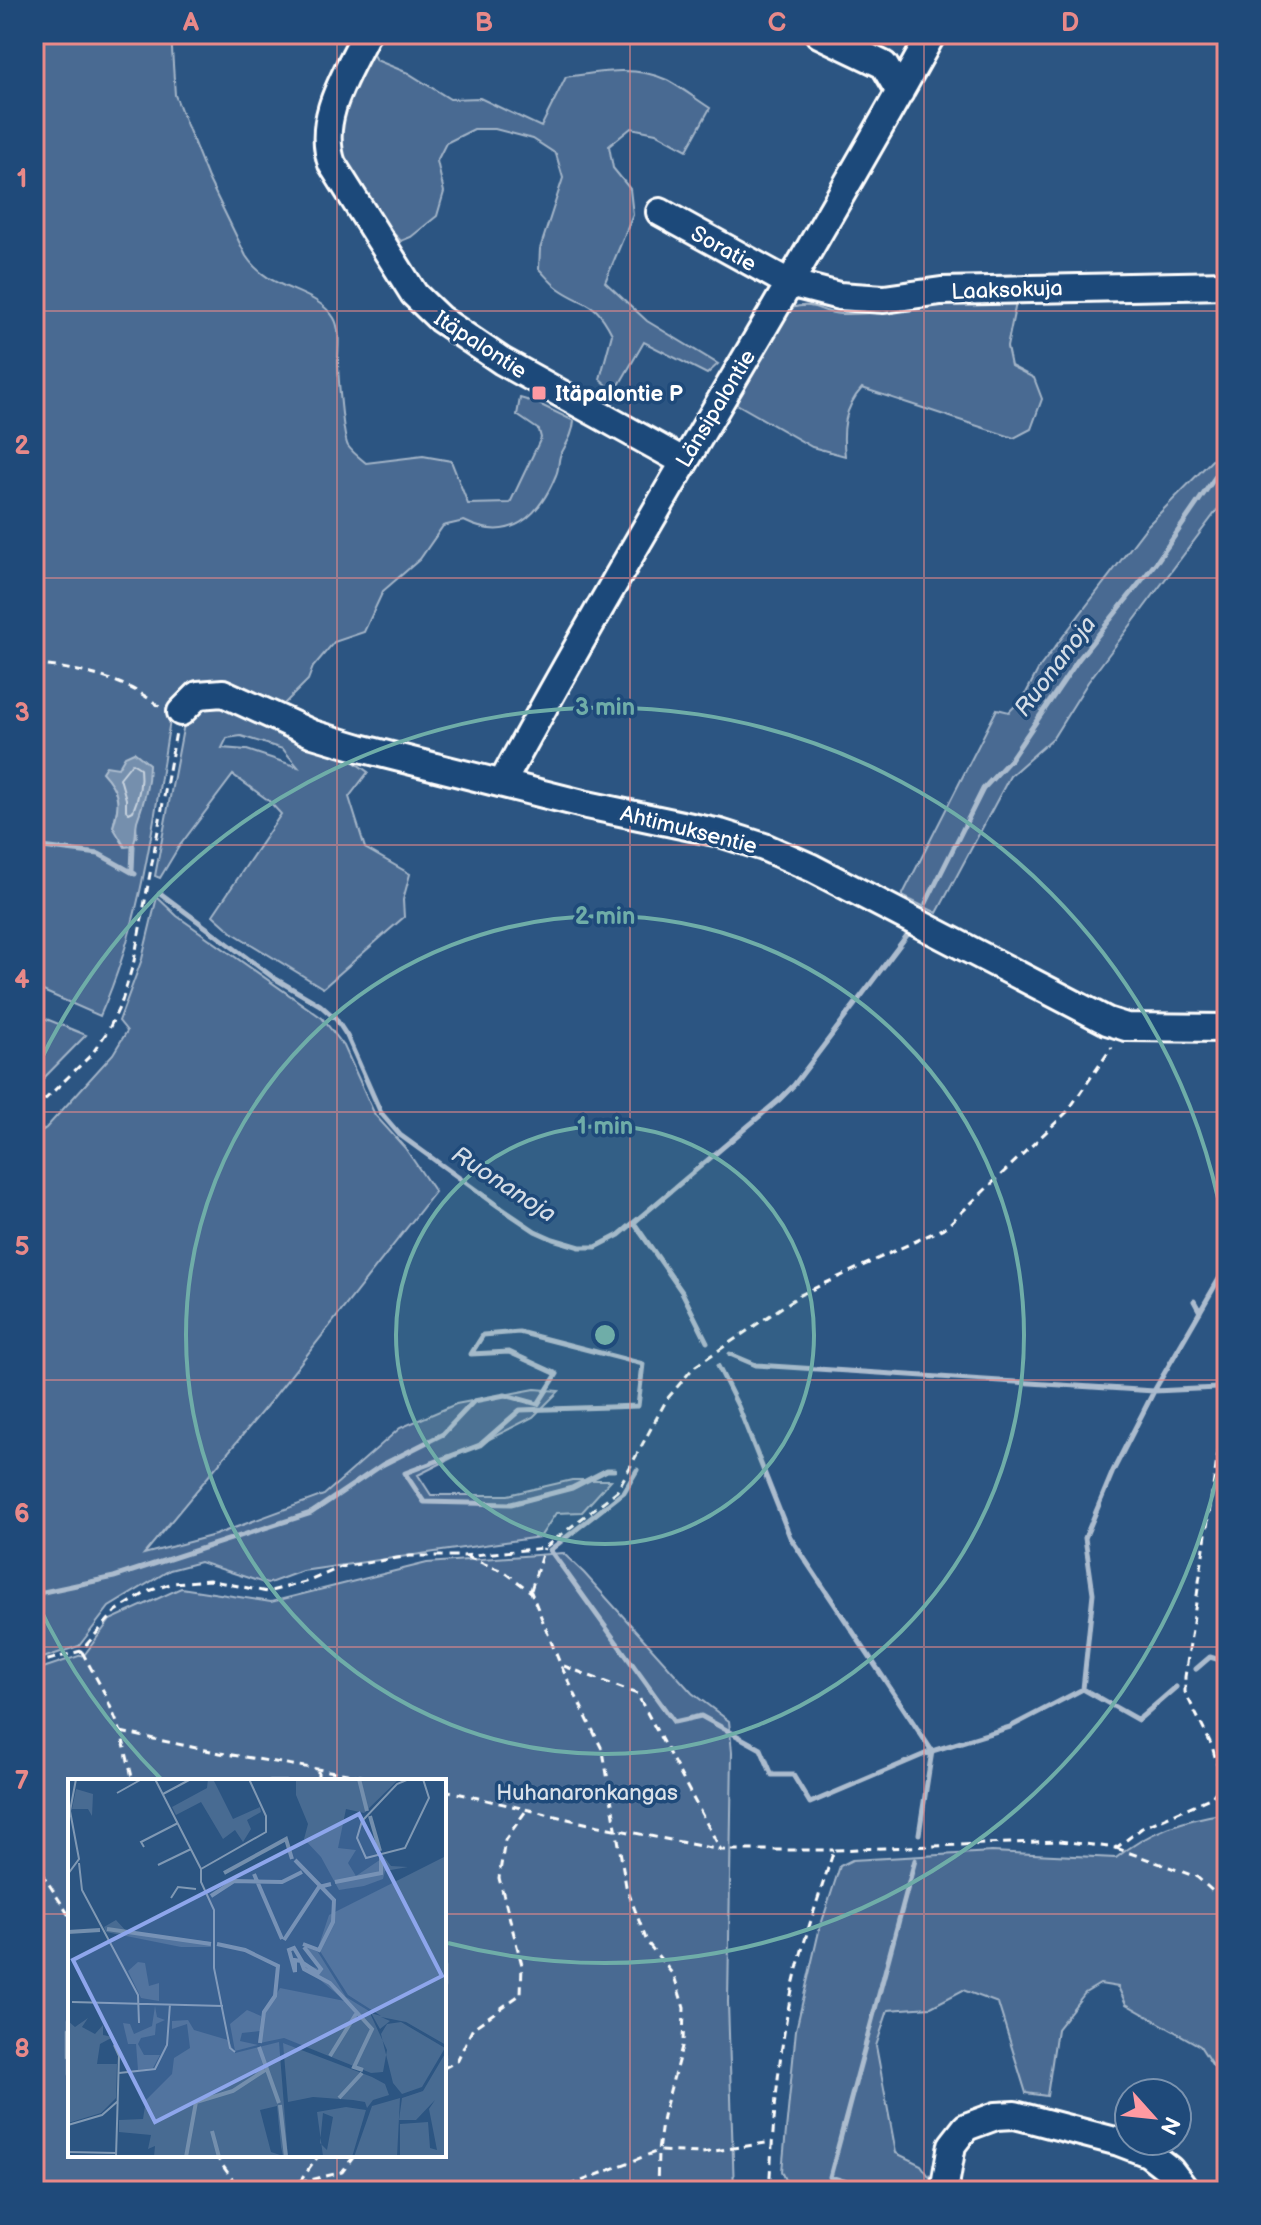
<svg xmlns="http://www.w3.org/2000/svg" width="1261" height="2225" font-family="'Balsamiq Sans',sans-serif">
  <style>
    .green { fill: #486b92; stroke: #a4b5c8; stroke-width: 2; fill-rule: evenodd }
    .water { fill: #748fad; stroke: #acbcce; stroke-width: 2 }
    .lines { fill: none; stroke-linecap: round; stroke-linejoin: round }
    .shore { stroke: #c7d2de; stroke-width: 2 }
    .stream { stroke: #acbcce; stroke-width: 5 }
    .minor-casing { stroke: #fff; stroke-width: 32 }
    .path { stroke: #fff; stroke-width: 3; stroke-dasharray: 8 6; stroke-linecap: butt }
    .minor { stroke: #1f4a7a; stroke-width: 26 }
    .grid { fill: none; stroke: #e88989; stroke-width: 2; stroke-opacity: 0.55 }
    .ring { fill: none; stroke: #6fada8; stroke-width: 4 }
    .poi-dot { fill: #ff9aa2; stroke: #1f4a7a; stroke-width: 3 }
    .labels { text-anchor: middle; stroke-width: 7; stroke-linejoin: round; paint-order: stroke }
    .street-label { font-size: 22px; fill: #fff; stroke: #1f4a7a }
    .poi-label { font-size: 22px; font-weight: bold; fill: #fff; stroke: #1f4a7a; text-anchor: start }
    .park-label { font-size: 22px; fill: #dae1e9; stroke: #1f4a7a }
    .water-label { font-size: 24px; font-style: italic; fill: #d5dde6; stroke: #1f4a7a }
    .inset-river { fill: none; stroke: #748fad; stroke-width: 4 }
    .inset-road { fill: none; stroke: #8099b4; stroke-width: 2 }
    .view { fill: #8ea6ec; fill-opacity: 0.15; stroke: #8ea6ec; stroke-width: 4 }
    .inset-edge { fill: none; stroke: #fff; stroke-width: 4 }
    .centre { fill: #6fada8; stroke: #1f4a7a; stroke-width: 4 }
    .ring-label { font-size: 24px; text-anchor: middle; font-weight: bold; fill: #6fada8; stroke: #1f4a7a; stroke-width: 7; stroke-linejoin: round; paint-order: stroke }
    .neatline { fill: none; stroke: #e88989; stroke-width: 3 }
    .grid-label { font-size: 26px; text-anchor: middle; font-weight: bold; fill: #e88989 }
  </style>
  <rect width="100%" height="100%" fill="#2c5582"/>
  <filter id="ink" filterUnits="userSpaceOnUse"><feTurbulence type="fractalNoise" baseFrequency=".0125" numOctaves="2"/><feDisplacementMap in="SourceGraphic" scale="16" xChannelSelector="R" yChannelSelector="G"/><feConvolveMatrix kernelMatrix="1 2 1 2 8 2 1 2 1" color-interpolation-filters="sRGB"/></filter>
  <g filter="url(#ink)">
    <path class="green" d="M34,34H171L175,95L208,178L246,256C270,293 314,287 334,318C341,330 338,348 338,361C338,374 343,438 348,446C352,452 360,458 366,463L423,456L451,461L468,504L510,503L541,438L539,430L517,415L520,398L537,403L574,421C573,435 566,444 560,456C558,462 559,469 556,475C539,517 510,544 464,521L443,526L420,559L383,591L364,632L334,642L313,667L308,680L281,707L210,683L172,708C155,811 143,920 100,1016L34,987ZM114,785L136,825L137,837L113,827L119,801Z
      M369,48L376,60L408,73L450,99L480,98L541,127L566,77C599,72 636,65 667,80C682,88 696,99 710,108L687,150L656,133L631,128L609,146L613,168L630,189L633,215L605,282L647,321L718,364L707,374L644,342L615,392L600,379L612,334C593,297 586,308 558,288C551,283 545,275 539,269L540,249L563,178L556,154L533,139L495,129H474L446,143L437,161L444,192L437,216L411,237L401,241C377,218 336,163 337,129C338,115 362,64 369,48Z
      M931,303H1016L1007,347L1011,366L1034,378L1042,399L1031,429L1014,438L862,388C844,408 842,430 845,456L812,447L735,403L791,308C818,301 818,313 841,314C871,315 901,309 931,303Z
      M1227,445V497L1088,682L1053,738L1010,776L937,913L902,896L997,709L1009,712L1024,697L1039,668L1148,525Z
      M207,703L336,749L368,772L349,797L365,848L410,874L403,900L404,917L323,988L233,933L213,915L281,814L268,800L233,775L178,848L160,878L155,876L183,729L189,713ZM241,736L283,749L298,767L247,750L222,748L227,738Z
      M157,897L177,916L322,1018L344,1046L375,1115L405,1148L435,1192L269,1403L144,1554L215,1535L324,1495L400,1428L456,1404L535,1389L559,1391L533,1417L418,1475L431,1495H508L572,1480H611L582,1512L556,1513L540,1537L302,1571L267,1584L200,1562L170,1570L109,1607L79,1646L34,1661V1137L46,1128L113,1054L127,1031L119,1021L142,959Z
      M34,1014L86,1035L34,1088Z
      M563,1553L584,1573L692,1693L729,1721L732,1752L728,2002L734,2191H34V1671L85,1654L110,1620L181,1588L271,1602L427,1563ZM70,1781H444V2155H70Z
      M1227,1813V2068L1213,2066L1200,2046L1126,2004L1118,1987L1100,1984L1085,1993L1057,2029L1047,2096L1026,2093L998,2003L963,1990L931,2007L888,2010L876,2046L896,2153L921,2165L933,2182L932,2191H822V2187L811,2183L788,2185L782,2171L796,2030L819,1931L840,1866L852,1860L992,1852L1116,1858C1149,1831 1185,1819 1227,1813Z"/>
    <path class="water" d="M134,752L149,764C149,786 144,801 137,821C135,830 137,837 133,846L125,847L113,827C121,803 119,790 102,772L106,766L118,768L125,756Z"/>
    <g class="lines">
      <path class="shore" d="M132,763L140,768C142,784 139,797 133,811L129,813L126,810V799L120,778Z"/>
      <path class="stream" d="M34,846L99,854L135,874
        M132,871L133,846
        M160,893L274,978L320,1005L336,1019L347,1036L381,1113L400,1135L498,1206L535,1231L553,1239L580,1247H596L619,1235L780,1099L794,1085L908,934
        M926,903L983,789L1010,760L1078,660L1158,560L1227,460
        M1216,1048L1226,1072L1227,1104
        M1227,1152V1181
        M634,1223L682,1292L707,1342
        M1194,1301L1200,1312
        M730,1354L756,1365L1154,1391L1218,1388
        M718,1366L738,1406L790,1537L932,1751L919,1834
        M637,1470L624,1492L550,1550L674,1722L701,1716L761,1749L772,1775H793L810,1803L932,1751L1010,1727L1083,1689L1138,1720L1176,1687
        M34,1538L40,1546L34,1583
        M34,1594L114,1577L311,1513L382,1465L443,1434L474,1401L505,1395L538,1404L557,1374L509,1352L471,1354L483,1335L519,1332L643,1364L638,1406L520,1410L480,1445L405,1473L424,1502L511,1504L572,1488L607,1470H614
        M1196,1669L1210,1657L1227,1662
        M1083,1689L1093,1593L1085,1538L1113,1471L1154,1391L1227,1265
        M877,2191L830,2177L915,1860"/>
      <g class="minor-casing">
        <path id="minor" d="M366,34C347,74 316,118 332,164L414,294L440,319L502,361L683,461
          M819,34L884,65L900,92
          M660,212L789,283L839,296L884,299L941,291L1227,285
          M181,712L198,695L223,693L313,734L360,748L587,805L720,833L764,847L812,868L1107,1021L1126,1027L1227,1028
          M502,783C639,530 793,286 932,34
          M944,2191L952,2145L966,2127L996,2116L1015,2115L1119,2142L1148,2153L1170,2170L1186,2191"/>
      </g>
      <path class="path" d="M34,664C79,670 124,677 160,707
        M34,1110L92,1054L109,1029L122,1001L134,961L176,732
        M467,1557L505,1572L531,1592L561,1666L603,1751L626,1886L647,1942L674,1976L684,2008L683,2043L663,2116L658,2151L657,2191
        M531,1590L544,1548
        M82,1652L105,1694L121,1732L133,1781
        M34,1664L81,1651L116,1611L149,1591L173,1583L209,1580L267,1592L309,1581L341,1567L410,1556H463L544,1548L617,1491L667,1399L694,1367L800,1295L946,1227L1067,1112L1112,1047
        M564,1666L637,1694L721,1850H834
        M121,1732L220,1753L390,1781
        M318,1770V1781
        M444,1790L589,1824L721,1850
        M1116,1848L1197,1877L1217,1895L1227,1917
        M34,1861L70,1917
        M444,2068L457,2061L473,2028L521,1994L522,1965L499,1878L505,1840L528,1808
        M215,2155L241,2191
        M299,2183L342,2172L355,2155
        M288,2191L299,2183L319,2155
        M556,2191L658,2151L702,2153L772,2142
        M769,2191C774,2114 779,2036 799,1961C809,1924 822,1887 834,1850L1060,1841L1116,1848L1142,1828L1212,1797L1220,1786L1219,1771L1212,1746L1185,1692V1677L1220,1439L1227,1411"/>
      <use href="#minor" class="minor"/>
    </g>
  </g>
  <path class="grid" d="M337,34V1781M630,34V2191M924,34V2191M34,311H1227M34,578H1227M34,845H1227M34,1112H1227M34,1380H1227M34,1647H1227M34,1914H70M444,1914H1227M337,2155V2191"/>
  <circle cx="605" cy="1335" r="209" fill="#6fada8" fill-opacity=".12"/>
  <g class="ring">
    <circle cx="605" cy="1335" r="209"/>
    <circle cx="605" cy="1335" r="419"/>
    <path d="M1227 1422A628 628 0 0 1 448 1943M161 1779A628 628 0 0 1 36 1600M36 1070A628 628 0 0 1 1227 1248"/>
  </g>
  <rect class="poi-dot" x="531" y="385" width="16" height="16" rx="4"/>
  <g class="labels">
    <g class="street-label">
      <text transform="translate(724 248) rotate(29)" y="8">Soratie</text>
      <text transform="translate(1007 289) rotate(-2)" y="8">Laaksokuja</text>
      <text transform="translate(481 344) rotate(33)" y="8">Itäpalontie</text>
      <text transform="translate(715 408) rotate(-59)" y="8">Länsipalontie</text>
      <text transform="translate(689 829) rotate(14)" y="8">Ahtimuksentie</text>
    </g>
    <g class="poi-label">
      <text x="555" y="401">Itäpalontie P</text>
    </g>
    <g class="park-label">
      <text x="587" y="1800">Huhanaronkangas</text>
    </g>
    <g class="water-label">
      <text transform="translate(1055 666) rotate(-53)" y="8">Ruonanoja</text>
      <text transform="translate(504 1184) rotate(33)" y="8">Ruonanoja</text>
    </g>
  </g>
  <g transform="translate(68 1779)">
    <rect width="378" height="378" fill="#2c5582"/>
    <path d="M140,0H145L165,40L192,28L193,33L179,41L183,50L175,63L167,51L155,60L133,23L108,36L104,28L139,9ZM228,0H331L296,34L278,30L270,69L288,71L280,84L288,97L316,78L323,87L340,88L317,92L315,100L296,107L271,111L253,78L236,60L240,45L228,16ZM8,10L25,15L24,37L20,30H4ZM378,77V266L338,243L313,238L322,242L312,250L303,234L313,237L280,216L250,169L261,136ZM48,141L59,153L143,163V168H113L38,153L36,148ZM238,167L250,173L278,218L301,232L319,271L315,293L303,294L216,259L192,264L197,235L212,209L277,222L231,183L251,190ZM70,183L77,184L81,207L91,204V222L73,219L60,192ZM87,227L89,238L97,241L88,245L87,256L73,259L70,265L76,276H92L85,289L70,291L68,265H60L55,244L62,245L66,255L84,247ZM179,231L193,237L192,252L174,254L172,262L190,266L167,272L162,245ZM20,239L14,248L27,255L35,246V256L45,258L32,265L29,285H49L48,319L33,334L0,344V242L7,248ZM120,241L126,251L160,261L167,274L211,263L220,378H86L87,367L80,370L83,356L51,353V341L75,340L78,321L104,295L106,279L122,269L119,245L104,250V242ZM209,327L213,368L215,377L203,373L192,331ZM333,243L377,269L354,308L334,315L325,304L313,255L319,245ZM215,264L304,298L317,305L321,316L305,321L299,329L297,323L285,321L245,318L220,323ZM378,273V378H332V345L360,343L362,369L369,371L361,330L367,321L348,341H331L334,319L355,312ZM332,319L329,378H286L304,327ZM278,328L298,331L284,378H223L255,377L249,333ZM255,334L265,338L259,371L252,364Z" fill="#486b92" fill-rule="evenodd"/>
    <path class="inset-river" d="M291,0L299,32M302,37L312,72M227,81L266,121L265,143L251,171L235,165M156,94L218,60L224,80M186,95L214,160M267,103L313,94V79M143,117L166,102L214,103L234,93M39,150L143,165M0,153L32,151M216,161L251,108L263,105M149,165L177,171L210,187L207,217L196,233L192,264M236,168L253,190L250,194L235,184L226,169L221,171L227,193V181L233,182L236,190L262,204L304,250L286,288L295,291M191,268L211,324M262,277L288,235M271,319L294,294M212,326L218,378M144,352L151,378M118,378L128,323L165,312L197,291"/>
    <path class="inset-road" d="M87,0L133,90V103L146,131V189L162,269L167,273M341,0L329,5L294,42L289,59L298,79L337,69L361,19L355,0M49,14L74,0M95,15L123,0M76,68L73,63L110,44M11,84L14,111L70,216L71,244M90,86L123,70M133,90L198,53V37L181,0M0,95L11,80L2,32L8,0M103,119L110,108L128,110M4,223L155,227M46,266L51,277L48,378M51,294L87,290L99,266L102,225M0,346L34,336L50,322M0,373L49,374"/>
    <path class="view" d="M291,35L374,197L87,343L5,181Z"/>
    <rect width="378" height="378" class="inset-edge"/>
  </g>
  <circle cx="605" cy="1335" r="12" class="centre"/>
  <g class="ring-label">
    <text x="605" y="715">3 min</text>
    <text x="605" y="924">2 min</text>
    <text x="605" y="1134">1 min</text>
  </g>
  <rect width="1261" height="2225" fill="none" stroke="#1f4a7a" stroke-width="88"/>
  <g transform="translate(1153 2117) rotate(117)"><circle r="38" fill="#1f4a7a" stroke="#7992af" stroke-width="2"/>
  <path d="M0-6L14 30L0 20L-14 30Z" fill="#ff9aa2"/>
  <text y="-12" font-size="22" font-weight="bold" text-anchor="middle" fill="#ffffff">N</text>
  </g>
  <rect x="44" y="44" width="1173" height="2137" class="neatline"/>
  <g class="grid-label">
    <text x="191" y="31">A</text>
    <text x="484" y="31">B</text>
    <text x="777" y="31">C</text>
    <text x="1070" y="31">D</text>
    <text x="22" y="187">1</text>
    <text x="22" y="454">2</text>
    <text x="22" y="721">3</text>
    <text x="22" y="988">4</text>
    <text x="22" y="1255">5</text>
    <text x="22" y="1522">6</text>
    <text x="22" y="1789">7</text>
    <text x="22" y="2057">8</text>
  </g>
</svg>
